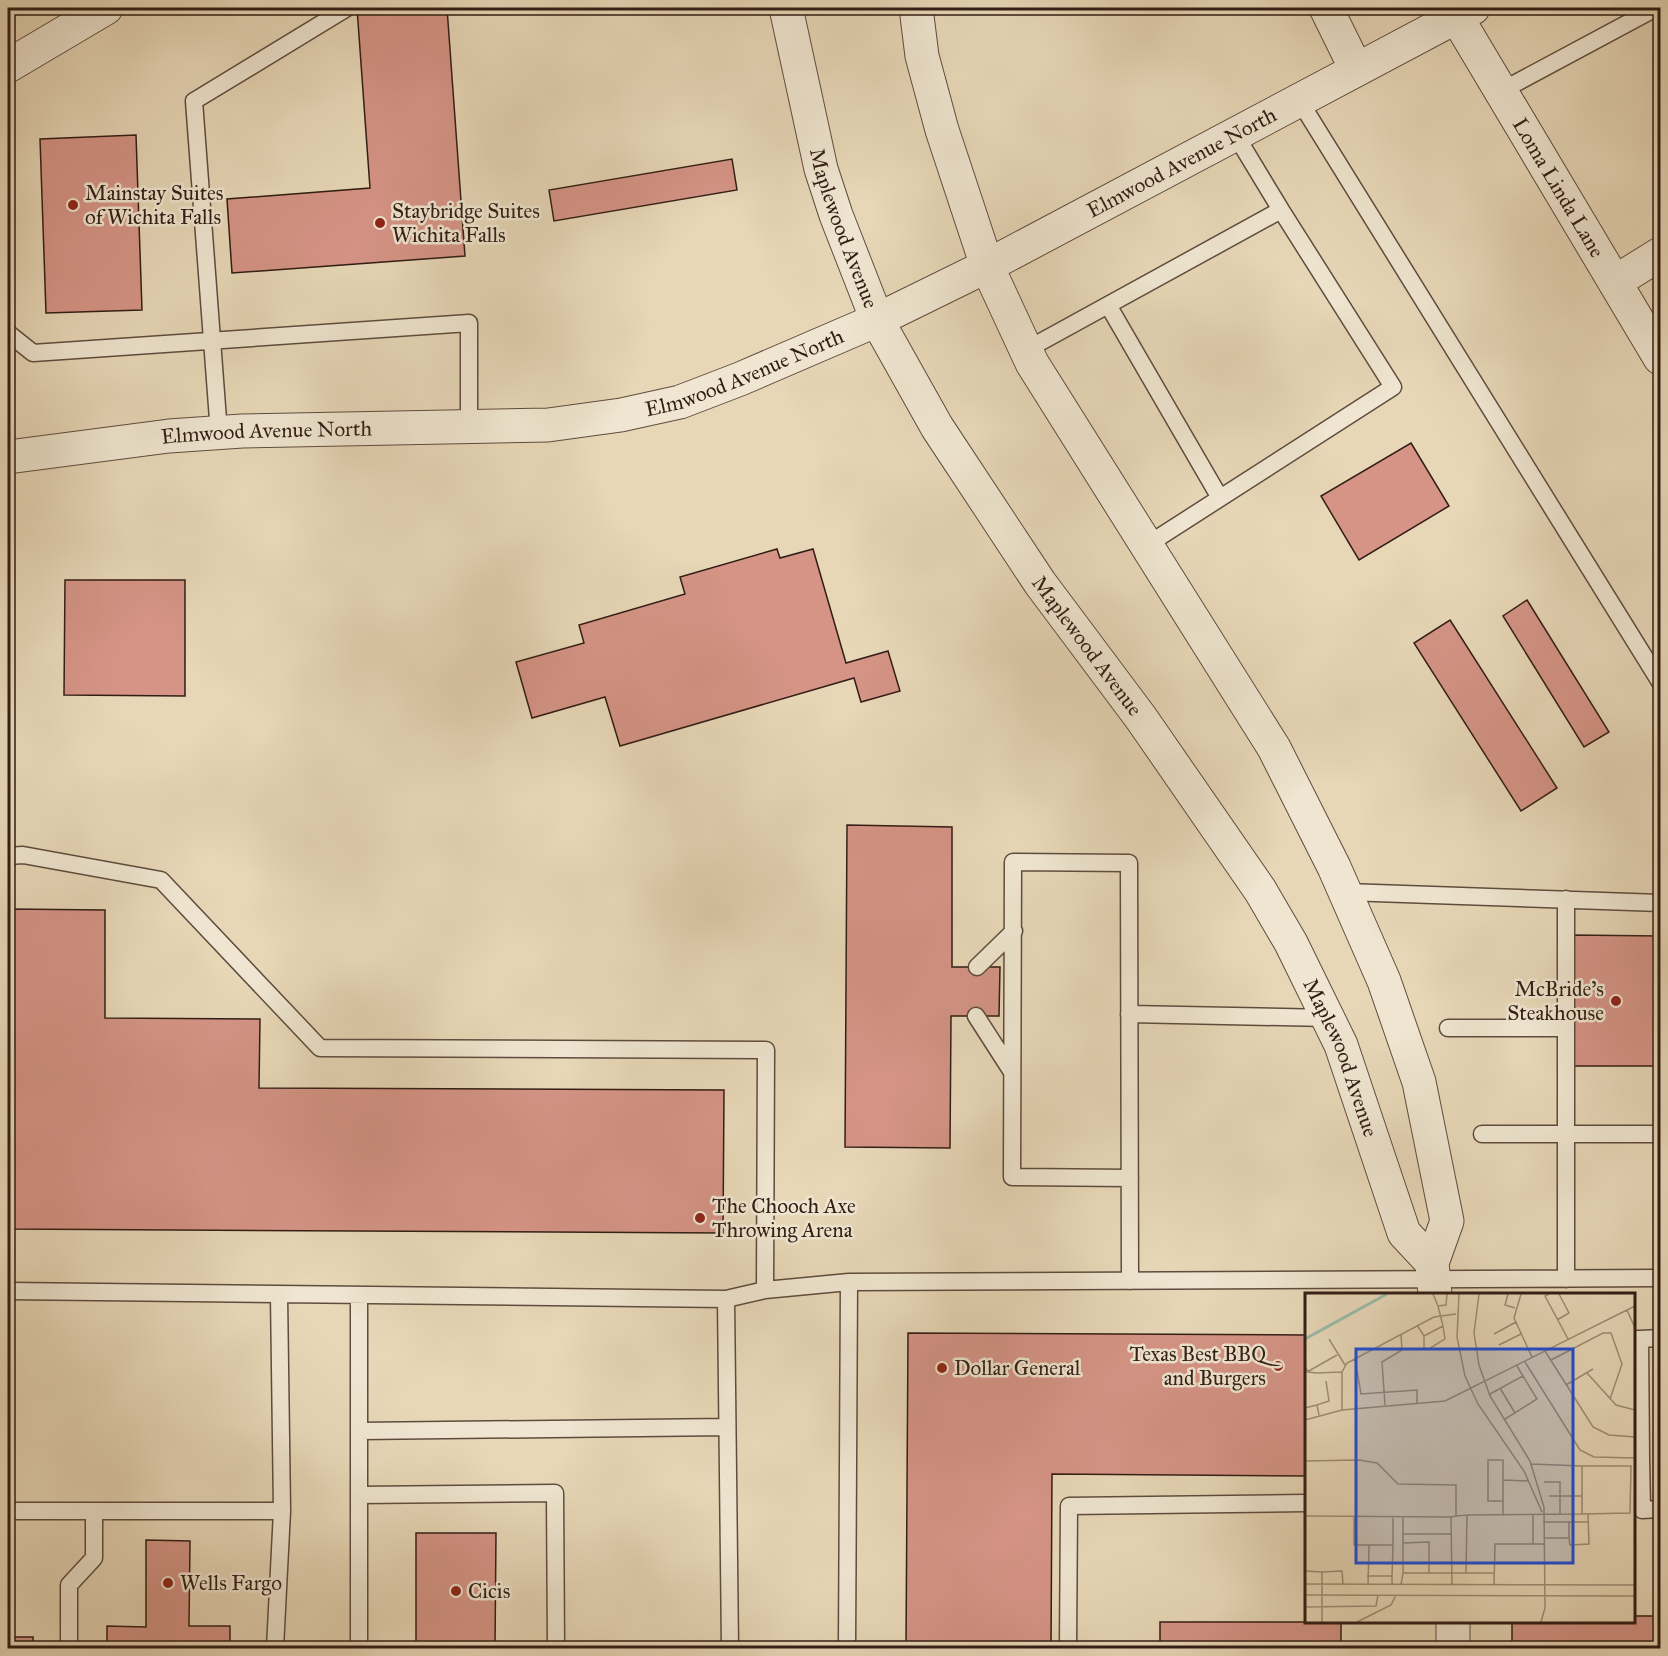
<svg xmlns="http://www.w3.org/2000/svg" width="1668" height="1656" font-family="'IM FELL Great Primer',serif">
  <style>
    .building { fill: #d59486; stroke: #321d15; stroke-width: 1.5 }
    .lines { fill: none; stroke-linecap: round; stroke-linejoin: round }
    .service-casing { stroke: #5f4c3e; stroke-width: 19 }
    .minor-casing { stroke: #5f4c3e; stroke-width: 35 }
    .tertiary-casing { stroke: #5f4c3e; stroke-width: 35 }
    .service { stroke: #efe5d0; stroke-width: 16 }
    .minor { stroke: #efe5d0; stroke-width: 33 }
    .tertiary { stroke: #efe5d0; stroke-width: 33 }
    .poi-dot { fill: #8f2418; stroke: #efe5d0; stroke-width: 2 }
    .labels { text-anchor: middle; stroke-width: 5; stroke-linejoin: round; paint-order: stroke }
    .street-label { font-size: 21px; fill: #321d15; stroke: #efe5d0 }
    .poi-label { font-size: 21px; fill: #321d15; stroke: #efe5d0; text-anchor: start }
    .inset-river { fill: none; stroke: #98baa9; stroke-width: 3 }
    .inset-road { fill: none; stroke: #9f8d76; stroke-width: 1.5 }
    .view { fill: #1d4ed8; fill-opacity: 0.15; stroke: #1d4ed8; stroke-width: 3 }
    .inset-edge { fill: none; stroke: #321d15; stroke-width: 3 }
  </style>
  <rect width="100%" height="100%" fill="#e7d7b7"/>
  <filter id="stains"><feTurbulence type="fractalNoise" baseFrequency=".00333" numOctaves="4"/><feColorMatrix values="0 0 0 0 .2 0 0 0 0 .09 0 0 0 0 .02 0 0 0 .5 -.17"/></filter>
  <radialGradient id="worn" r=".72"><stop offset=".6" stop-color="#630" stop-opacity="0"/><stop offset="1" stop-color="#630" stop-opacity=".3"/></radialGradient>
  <path class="building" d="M357,8H447L465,256L232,273L227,199L370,188Z
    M136,135L142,310L46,313L40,139Z
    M732,159L737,190L554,221L549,190Z
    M1411,443L1449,506L1359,560L1321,496Z
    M777,549L780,558L813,549L846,663L888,651L900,691L861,702L854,678L620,746L605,697L532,718L516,662L584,643L579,625L685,594L680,577Z
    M65,580H185V696L64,695Z
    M1527,600L1609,732L1584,747L1503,616Z
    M1450,620L1557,788L1521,811L1414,643Z
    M847,825L952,827V967H1000L999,1016H951L950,1148L845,1147Z
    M8,909L105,910V1018L260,1019L259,1088L724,1090L723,1233L8,1229Z
    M1572,935L1660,936V1066H1571Z
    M908,1333L1306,1335V1476L1052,1474L1051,1648H906Z
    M416,1533H496L495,1648H416Z
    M146,1540L190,1541L189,1626H230V1648H107V1626L146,1627Z
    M8,1596L9,1637H33V1648H8Z
    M1634,1616H1660V1648H1512V1622H1634Z
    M1160,1622H1341V1648H1160Z"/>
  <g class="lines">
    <g class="service-casing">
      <path id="service" d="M1501,91L1656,8
        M1299,100L1660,682
        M1108,305L1220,498
        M8,333L33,353L469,323V427
        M1026,350L1281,210L1235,134
        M219,433L194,101L347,8
        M1147,545L1393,387L1281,210
        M8,856L23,855L161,880L320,1048L766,1050L765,1290L726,1299L8,1291
        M1346,892L1660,903
        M1566,899V1028
        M977,967L1014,931
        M1129,1014L1328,1018
        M976,1016L1012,1072
        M1448,1028H1566V1279
        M1482,1134H1660
        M1130,1178L1012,1177L1013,862L1129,863L1130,1281
        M849,1282L1660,1278
        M765,1290L849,1282L847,1648
        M359,1295V1648
        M726,1299L730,1648
        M1634,1339H1640L1641,1459H1634
        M1640,1339L1660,1338
        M359,1431L727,1427
        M1641,1459L1642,1510L1660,1509
        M359,1495L555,1493L556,1648
        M8,1511H282L279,1295
        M69,1648V1585L94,1558V1511
        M275,1648L282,1511
        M1068,1648L1069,1506L1306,1503"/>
    </g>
    <g class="minor-casing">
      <g id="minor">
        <path d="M1326,8L1356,69"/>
        <path id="s1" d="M1456,16L1660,358"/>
        <path d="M8,66L106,8"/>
        <path d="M1615,282L1660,254"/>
        <path id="s2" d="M8,457L169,436L242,431L548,425L621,415L680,402L740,379L877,320L987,266L1473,8"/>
      </g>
    </g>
    <g class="tertiary-casing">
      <g id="tertiary">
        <path id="s3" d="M786,8L821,169L836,215L877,320L937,427L1040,583L1141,718L1260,890L1291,943L1341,1045L1404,1233L1432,1263"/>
        <path d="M916,8L922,56L942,130L987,266L1032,363L1274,748L1334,867L1384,981L1419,1082L1447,1221L1432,1263L1435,1294"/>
        <path d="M1453,1648V1622"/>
      </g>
    </g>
    <use href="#service" class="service"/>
    <use href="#minor" class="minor"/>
    <use href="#tertiary" class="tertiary"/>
  </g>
  <g class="poi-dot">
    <circle cx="73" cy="205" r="6"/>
    <circle cx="380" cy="223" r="6"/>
    <circle cx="1616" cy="1001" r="6"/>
    <circle cx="700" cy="1218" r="6"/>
    <circle cx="1278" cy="1366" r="6"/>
    <circle cx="942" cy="1368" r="6"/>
    <circle cx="168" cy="1583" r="6"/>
    <circle cx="456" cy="1591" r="6"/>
  </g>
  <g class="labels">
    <g class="street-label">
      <text dy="7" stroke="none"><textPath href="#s2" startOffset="1232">Elmwood Avenue North</textPath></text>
      <text dy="7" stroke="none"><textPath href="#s1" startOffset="200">Loma Linda Lane</textPath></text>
      <text dy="7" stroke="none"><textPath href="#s3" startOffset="228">Maplewood Avenue</textPath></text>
      <text dy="7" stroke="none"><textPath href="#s2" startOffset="746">Elmwood Avenue North</textPath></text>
      <text dy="7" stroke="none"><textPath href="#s2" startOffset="260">Elmwood Avenue North</textPath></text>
      <text dy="7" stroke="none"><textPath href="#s3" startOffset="714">Maplewood Avenue</textPath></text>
      <text dy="7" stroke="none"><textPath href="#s3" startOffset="1200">Maplewood Avenue</textPath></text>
    </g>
    <g class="poi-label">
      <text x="85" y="200">Mainstay Suites<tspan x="85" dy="24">of Wichita Falls</tspan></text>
      <text x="392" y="218">Staybridge Suites<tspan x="392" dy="24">Wichita Falls</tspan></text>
      <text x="1604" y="996" text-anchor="end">McBride's<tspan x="1604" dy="24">Steakhouse</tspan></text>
      <text x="712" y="1213">The Chooch Axe<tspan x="712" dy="24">Throwing Arena</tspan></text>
      <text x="1266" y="1361" text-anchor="end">Texas Best BBQ<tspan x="1266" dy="24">and Burgers</tspan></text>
      <text x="954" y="1375">Dollar General</text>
      <text x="180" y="1590">Wells Fargo</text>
      <text x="468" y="1598">Cicis</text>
    </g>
  </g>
  <g transform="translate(1305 1293)">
    <rect width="330" height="330" fill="#e7d7b7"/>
    <path class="inset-river" d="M0,46L82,1"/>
    <path class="inset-road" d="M128,1L133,13L141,12L142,1M154,1L152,44L160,83L173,111L219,178L237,219M174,1L169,40L174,72L185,103L225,168L239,214L240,315L236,329M203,1L200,12L210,15M216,1L209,25L227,64M244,1L240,3L263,46M322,17L330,35M252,27L264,20L254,1M112,32L119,43L138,33L133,13M189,41L211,29M119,43V55L124,56L140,46L138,33M24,46L40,72M194,52L216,41M240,58L288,134L304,142L330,144M50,66L56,101L112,97V111M246,67L298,40H306L317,71L305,106M220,69L275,157L289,164L330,165M0,73L3,79L11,80L37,79M2,79L32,62M282,80L311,112L330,117M261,92L288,76M195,95L210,120M185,101L218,83L212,73M12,112L24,108L21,88M80,112L77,69L97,57L96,41M0,115L12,112L14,122M37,117V79L42,70L129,24L151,21M200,126L232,106L218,83M0,127L37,117L140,108L330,13M0,168L54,167L72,170L93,191L151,192V223L146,224L0,223M198,187L224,188M239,189H255V222M244,203H277M198,208H183V167H198V222M277,221L325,220L326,173H277M162,222L277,221V173L226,171M228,222V251H240M49,223V252H88V224M98,224V280M146,224L147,292M238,229H264V245H239M264,229H283M98,241H146M264,245L265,252L284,251L283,221M98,250L124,249V280M0,278L17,279V329M17,279L37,278L38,291M161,280H190M62,283H87V292M87,283L88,252M0,291L330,292M63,292L64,252M96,292L98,280H161L162,222L151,223M189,292L190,251H228M0,302L330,303M0,314L71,313L73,302M52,329L86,312L91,302"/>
    <path class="view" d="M51,56H268V270H51Z"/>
    <rect width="330" height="330" class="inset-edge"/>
  </g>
  <rect width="1668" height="1656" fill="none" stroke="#e7d7b7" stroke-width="30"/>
  <rect x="9" y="9" width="1650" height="1638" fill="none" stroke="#321d15" stroke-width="3"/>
  <rect x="15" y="15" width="1638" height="1626" fill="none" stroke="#321d15" stroke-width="1.5"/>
  <rect width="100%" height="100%" filter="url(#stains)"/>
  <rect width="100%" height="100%" fill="url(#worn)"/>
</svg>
